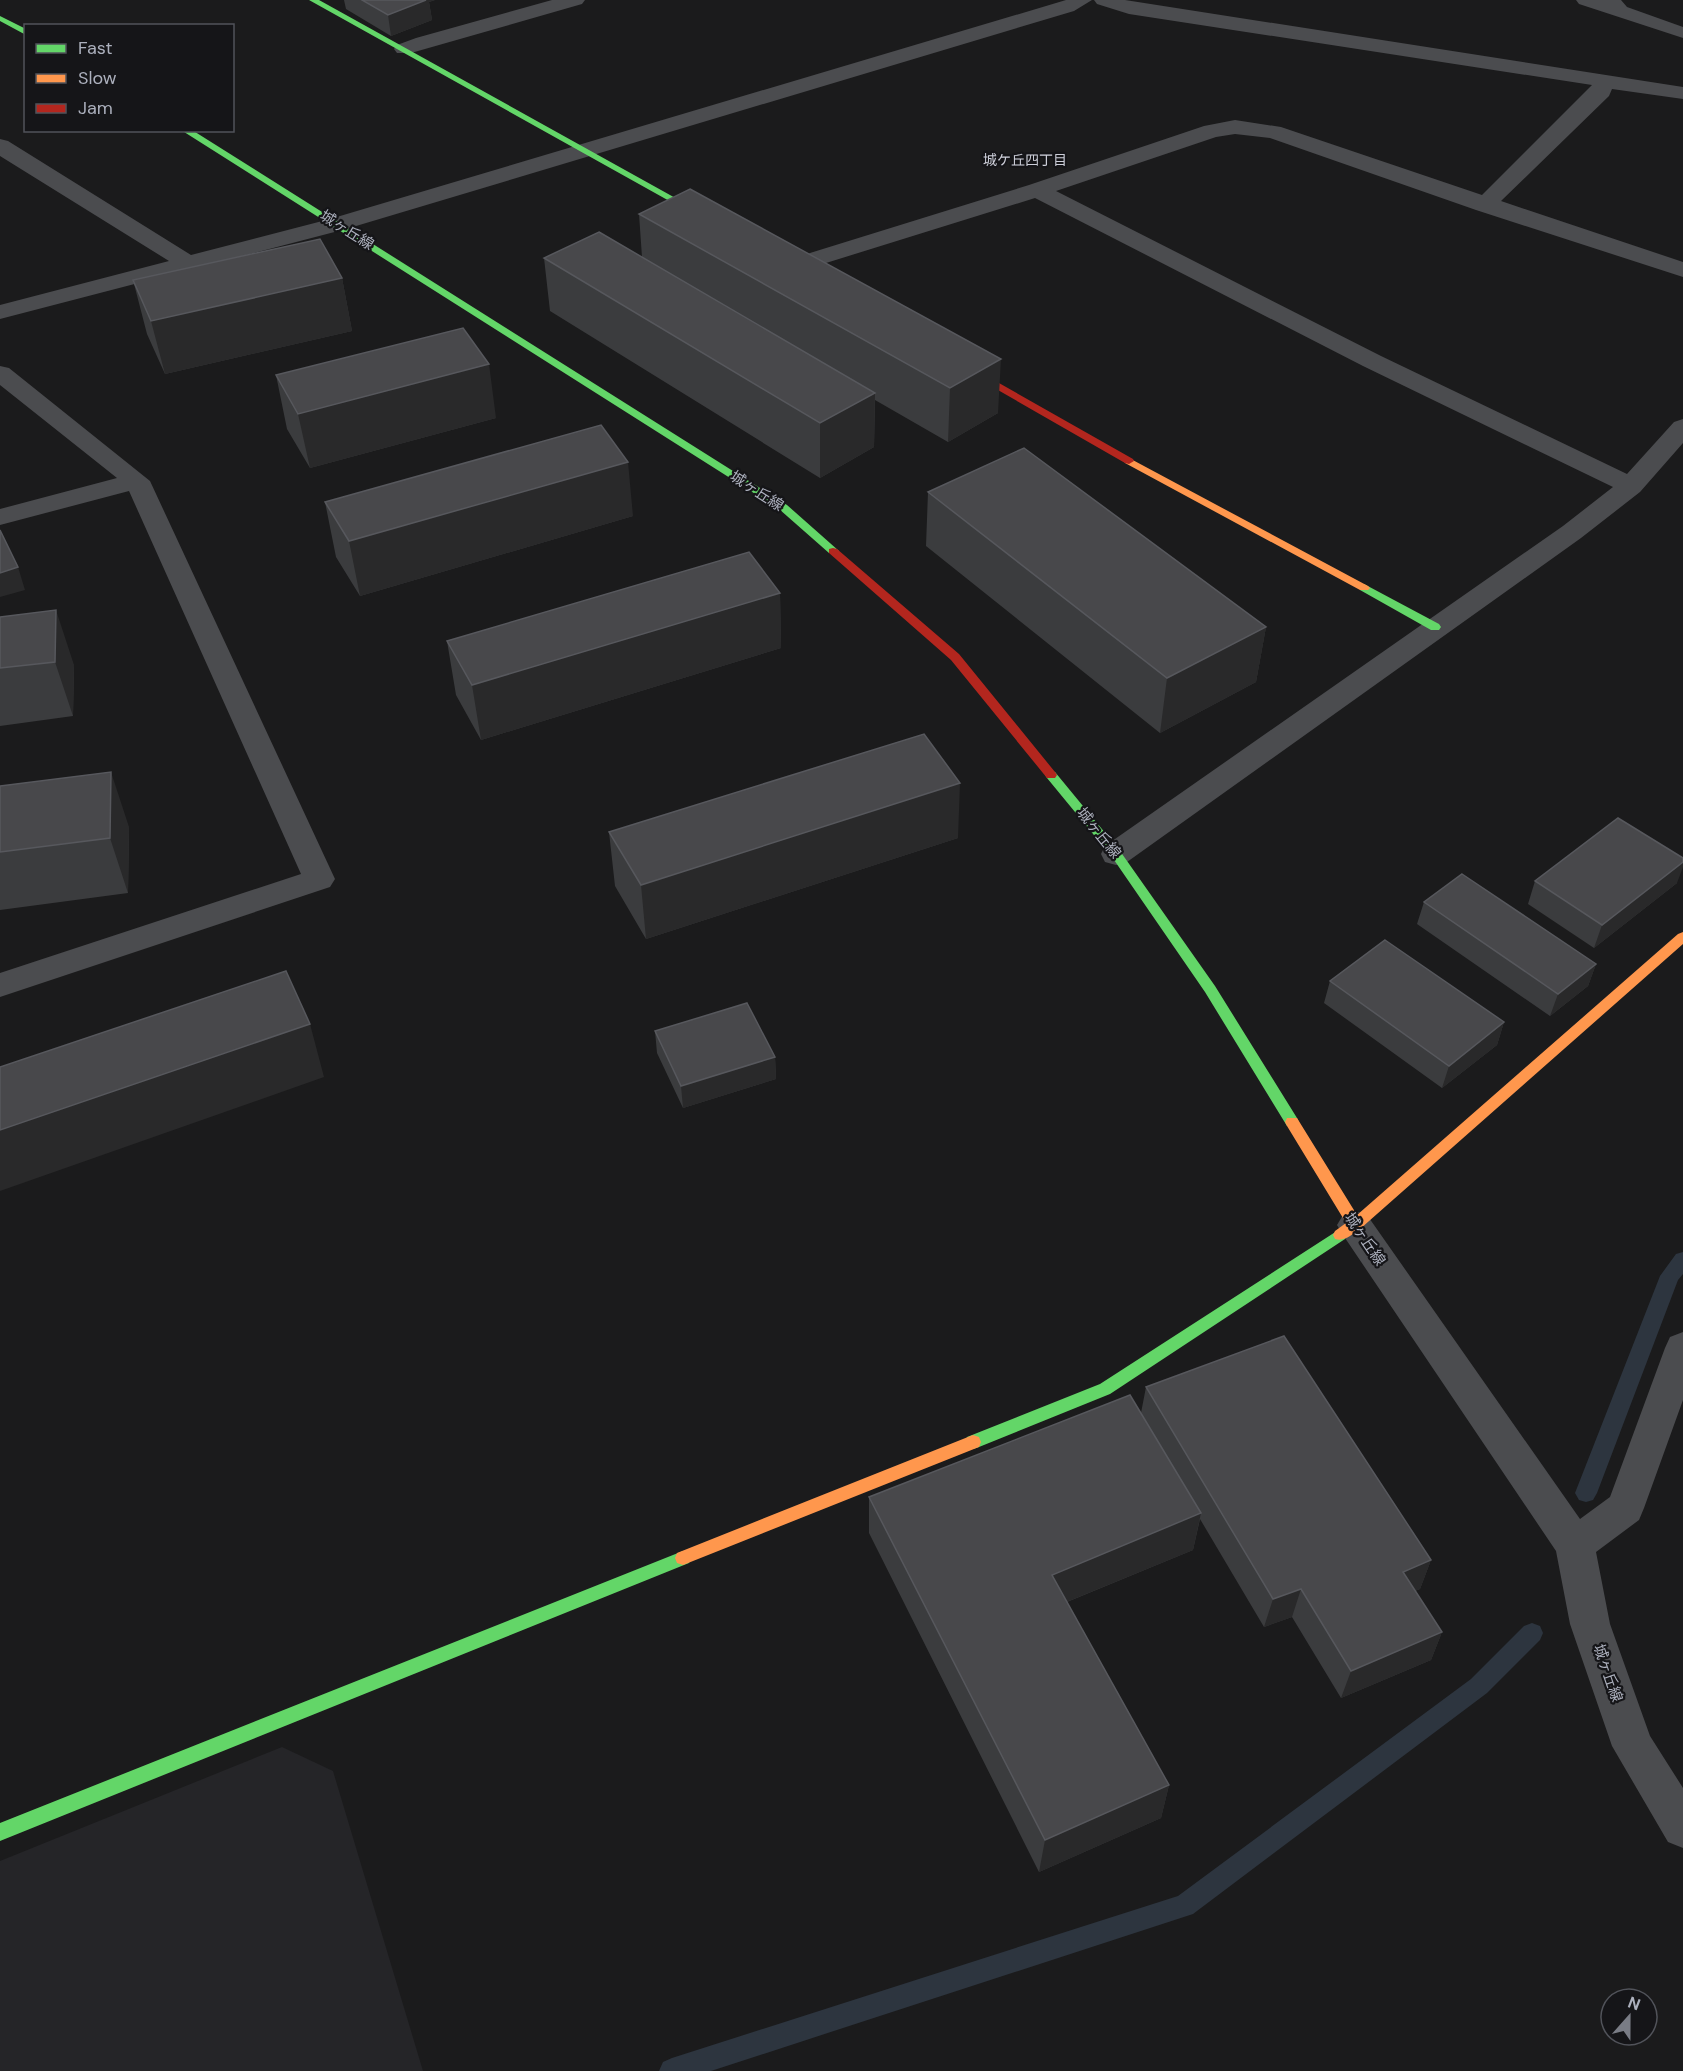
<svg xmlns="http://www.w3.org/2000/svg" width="1683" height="2071" font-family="'DM Sans','Noto Sans JP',sans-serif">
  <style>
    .built { fill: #252528 }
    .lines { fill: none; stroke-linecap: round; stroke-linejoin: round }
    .stream { fill: #2d353f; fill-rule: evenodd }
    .lane { fill: #4b4c4f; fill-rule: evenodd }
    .street { fill: #4b4c4f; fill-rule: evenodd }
    .fast { fill: #63d668; fill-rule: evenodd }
    .slow { fill: #ff974d; fill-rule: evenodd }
    .jam { fill: #b3261e; fill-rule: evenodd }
    .wall { fill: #3b3c3e }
    .shaded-wall { fill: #29292a }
    .building { fill: #48484b; stroke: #57585d; stroke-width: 1.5 }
    .labels { text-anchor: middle; stroke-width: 4.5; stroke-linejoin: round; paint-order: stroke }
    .far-neighbourhood-label { font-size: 14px; fill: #cdcfd9; stroke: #151518 }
    .street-label { font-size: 15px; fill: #acb0bd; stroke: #151518 }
  </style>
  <rect width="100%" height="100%" fill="#1b1b1c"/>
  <path class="built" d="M282,1747L333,1771L423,2071H0V1861Z"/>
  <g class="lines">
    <path class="stream" d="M1683,1252V1274L1678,1280L1597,1493L1593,1500L1586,1502L1579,1500L1575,1493L1660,1276L1676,1254Z
      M1532,1623L1540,1626L1543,1633L1540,1640L1487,1693L1193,1914L711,2071H659L663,2062L672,2058L1178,1896L1471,1679L1524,1626Z"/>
    <path class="lane" d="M1576,0H1621L1627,7L1683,27V38L1579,4Z"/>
    <path class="street" d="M552,0H585L582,4L411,53H397L394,49L397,45L416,38Z
      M1066,0H1092L1074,11L346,229L0,319V305L169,261L0,156V139L8,141L191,255L330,219Z
      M1094,0H1125L1683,87V99L1612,89L1609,96L1501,201L1683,262V277L1476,210L1270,138L1235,134L1216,137L1056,191L1381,356L1627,474L1674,422L1683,419V443L1640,492L1581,538L1127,862L1116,865L1105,862L1101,854L1105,846L1563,526L1613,487L1363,366L1035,198L826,263L805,275H789L785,270L789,265L810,253L1029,185L1204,126L1235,120L1281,127L1482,195L1592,85L1129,14L1097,4Z
      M0,366L9,368L150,481L335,879L330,887L0,997V973L301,874L129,491L0,525V509L117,478L0,385Z
      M1355,1211L1367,1215L1580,1519L1610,1497L1665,1348L1670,1337L1683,1332V1400L1644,1508L1639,1520L1596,1552L1610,1624L1650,1736L1683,1788V1848L1668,1842L1612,1746L1570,1624L1556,1551L1343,1235L1337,1225L1343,1215Z"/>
    <path class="fast" d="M309,0H319L715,220L707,222Z
      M0,16L26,29V35L0,21Z
      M181,130H192L787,505L839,551L837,553H829L779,509Z
      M1364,584L1439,624L1441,627L1439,630H1431L1360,590V586Z
      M1051,771L1055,772L1120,851L1215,986L1297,1118L1299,1122L1297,1126H1287L1205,992L1112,857L1047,778L1045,775L1047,772Z
      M1340,1229L1345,1231L1347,1235L1345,1239L1110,1394L979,1447L973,1449L967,1447L965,1442L967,1437L1100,1384Z
      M683,1551L689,1553L691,1558L689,1563L0,1841V1823Z"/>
    <path class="slow" d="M1129,458L1368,586L1370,588L1368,590H1360L1125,463L1124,461Z
      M1683,932V944L1360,1229C1352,1234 1345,1242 1335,1239L1333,1235L1335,1231L1346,1223L1287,1126L1285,1122L1287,1118H1297L1357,1215L1678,934Z
      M973,1435L979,1437L981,1442L979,1447L683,1565L677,1563L675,1558L677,1553Z"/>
    <path class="jam" d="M960,361L1133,459L1134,461L1129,464L1125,463L956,366L955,364Z
      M833,548L837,549L959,654L1055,772L1057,775L1055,778H1047L951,660L829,553V549Z"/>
  </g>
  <path class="wall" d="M344,0H435L429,2L432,20L391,36L346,9Z
    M639,214L998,413L948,442L875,400L874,447L820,478L550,311L544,258L642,257Z
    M342,278L352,331L165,374L147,334L133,280Z
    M276,375L496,418L310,468L287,429Z
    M928,492L1266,627L1256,682L1160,733L926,546Z
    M325,502L633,516L360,596L336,557Z
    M780,593L781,648L481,740L456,695L447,641Z
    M0,617L74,665L73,716L0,726Z
    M0,786L129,827L128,893L0,910Z
    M609,832L958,838L646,939L615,886Z
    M1535,881L1677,883L1594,948L1528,904Z
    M1424,902L1596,964L1588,986L1550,1016L1417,924Z
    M1330,981L1504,1022L1497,1045L1442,1088L1324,1003Z
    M655,1031L775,1057L776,1079L683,1108L657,1053Z
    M1146,1387L1431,1560L1420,1589L1415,1591L1442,1632L1431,1660L1341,1698L1292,1617L1264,1627L1200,1519L1193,1550L1067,1602L1169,1785L1161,1818L1039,1872L869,1533V1497L1141,1413Z"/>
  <path class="shaded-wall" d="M412,0H435L429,2L432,20L391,36L388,15Z
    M342,278L352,331L165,374L151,321Z
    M1001,359L998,413L948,442L950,388Z
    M489,364L496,418L310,468L298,414Z
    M875,393L874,447L820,478V423Z
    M628,462L633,516L360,596L349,541Z
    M18,567L25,590L0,597V573Z
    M780,593L781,648L481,740L472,685Z
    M56,610L74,665L73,716L55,662Z
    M1266,627L1256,682L1160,733L1167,678Z
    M111,772L129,827L128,893L110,838Z
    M960,783L958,838L646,939L641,885Z
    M1683,862V867L1677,883L1594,948L1602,925Z
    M1596,964L1588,986L1550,1016L1558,994Z
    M1504,1022L1497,1045L1442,1088L1449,1066Z
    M310,1024L324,1077L0,1191V1130Z
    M775,1057L776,1079L683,1108L681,1086Z
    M1201,1513L1193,1550L1047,1610L1052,1575Z
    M1431,1560L1420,1589L1392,1600L1403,1572Z
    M1301,1589L1292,1617L1264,1627L1273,1599Z
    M1442,1632L1431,1660L1341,1698L1351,1671Z
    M1169,1785L1161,1818L1039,1872L1045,1840Z"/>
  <path class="building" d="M362,0H426L388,15Z
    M690,189L1001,359L950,388L639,214Z
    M599,232L875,393L820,423L544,258Z
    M320,239L342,278L151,321L133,280Z
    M463,328L489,364L298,414L276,375Z
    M601,425L628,462L349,541L325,502Z
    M1024,448L1266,627L1167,678L928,492Z
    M0,530L18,567L0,573Z
    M749,552L780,593L472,685L447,641Z
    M56,610L55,662L0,668V617Z
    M924,734L960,783L641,885L609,832Z
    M111,772L110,838L0,852V786Z
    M1618,818L1683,858V862L1602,925L1535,881Z
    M1462,874L1596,964L1558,994L1424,902Z
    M1385,940L1504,1022L1449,1066L1330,981Z
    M286,971L310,1024L0,1130V1067Z
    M747,1003L775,1057L681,1086L655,1031Z
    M1284,1336L1431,1560L1403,1572L1442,1632L1351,1671L1301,1589L1273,1599L1146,1387Z
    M1130,1395L1201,1513L1052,1575L1169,1785L1045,1840L869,1497Z"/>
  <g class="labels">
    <g class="far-neighbourhood-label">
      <text x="1025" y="165">城ケ丘四丁目</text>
    </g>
    <g class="street-label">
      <text transform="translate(347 230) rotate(32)" y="5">城ヶ丘線</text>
      <text transform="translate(757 491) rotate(33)" y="5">城ヶ丘線</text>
      <text transform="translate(1099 833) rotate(51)" y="5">城ヶ丘線</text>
      <text transform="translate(1365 1239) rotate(56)" y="5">城ヶ丘線</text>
      <text transform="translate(1608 1673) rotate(71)" y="5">城ヶ丘線</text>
    </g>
  </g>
  <rect x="24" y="24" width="210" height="108" fill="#151518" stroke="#51535a" stroke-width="1.5"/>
  <rect x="36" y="44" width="30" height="9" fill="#63d668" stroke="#51535a" stroke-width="1.5"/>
  <text x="78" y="54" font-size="18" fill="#acb0bd">Fast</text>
  <rect x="36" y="74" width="30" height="9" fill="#ff974d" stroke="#51535a" stroke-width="1.5"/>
  <text x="78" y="84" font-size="18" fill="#acb0bd">Slow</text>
  <rect x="36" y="104" width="30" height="9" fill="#b3261e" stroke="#51535a" stroke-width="1.5"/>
  <text x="78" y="114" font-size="18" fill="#acb0bd">Jam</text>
  <g transform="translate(1629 2017) rotate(21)"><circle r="28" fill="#151518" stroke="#51535a" stroke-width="1.5"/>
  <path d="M0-4.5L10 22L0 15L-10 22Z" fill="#797c85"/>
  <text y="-9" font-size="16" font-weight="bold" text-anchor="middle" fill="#acb0bd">N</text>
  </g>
</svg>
